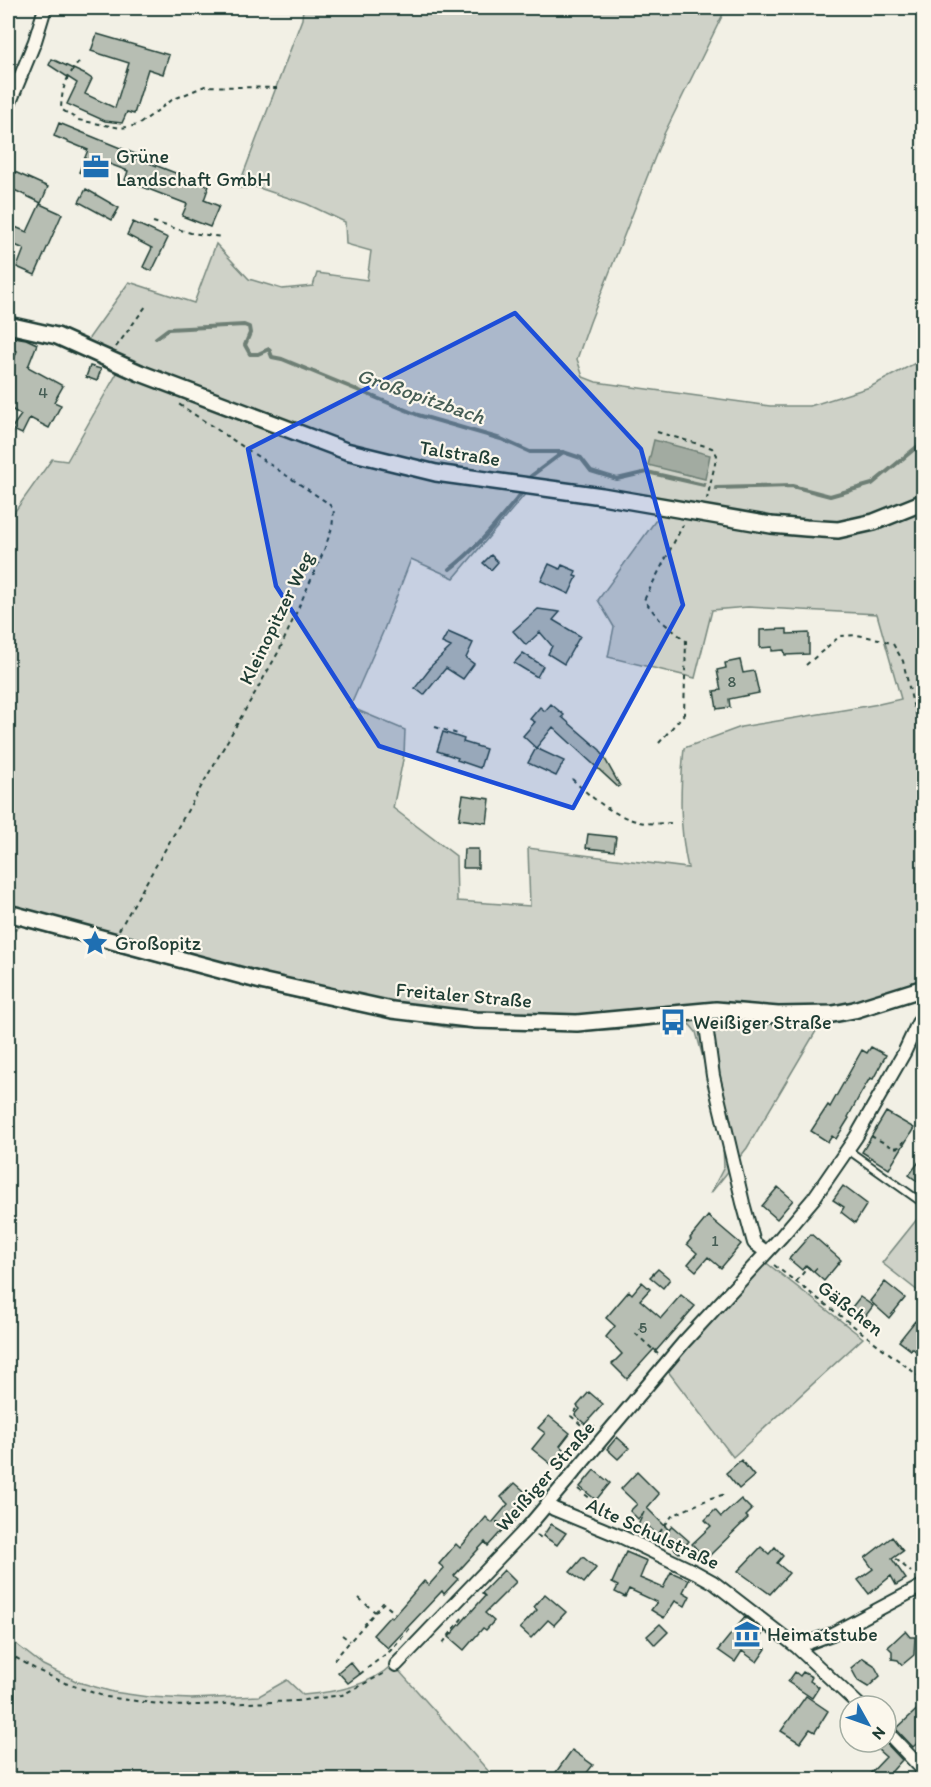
<svg xmlns="http://www.w3.org/2000/svg" width="931" height="1787" font-family="Itim,sans-serif">
  <style>
    .green { fill: #cfd2c8; stroke: #77887e; stroke-width: 1.5; fill-rule: evenodd }
    .water { fill: #a2aba1; stroke: #6e7f75; stroke-width: 1.5 }
    .lines { fill: none; stroke-linecap: round; stroke-linejoin: round }
    .stream { stroke: #6e7f75; stroke-width: 4 }
    .building { fill: #b7beb3; stroke: #1f3d34; stroke-width: 1.5 }
    .service-casing { stroke: #1f3d34; stroke-width: 10 }
    .minor-casing { stroke: #1f3d34; stroke-width: 16 }
    .tertiary-casing { stroke: #1f3d34; stroke-width: 20 }
    .path { stroke: #1f3d34; stroke-width: 2; stroke-dasharray: 4.5 4.5; stroke-linecap: butt }
    .service { stroke: #fbf7ec; stroke-width: 6 }
    .minor { stroke: #fbf7ec; stroke-width: 12 }
    .tertiary { stroke: #fbf7ec; stroke-width: 15 }
    .marked { fill: #1d4ed8; fill-opacity: 0.2; stroke: #1d4ed8; stroke-width: 4.5; stroke-linejoin: round }
    .labels { text-anchor: middle; stroke-width: 4.5; stroke-linejoin: round; paint-order: stroke }
    .number-label { font-size: 16px; fill: #455d54 }
    .poi-label { font-size: 20px; fill: #1f3d34; stroke: #fbf7ec; text-anchor: start }
    .street-label { font-size: 20px; fill: #1f3d34; stroke: #fbf7ec }
    .water-label { font-size: 21px; font-style: italic; fill: #465e55; stroke: #fbf7ec }
  </style>
  <rect width="100%" height="100%" fill="#f2f0e5"/>
  <filter id="ink" filterUnits="userSpaceOnUse"><feTurbulence type="fractalNoise" baseFrequency=".0167" numOctaves="2"/><feDisplacementMap in="SourceGraphic" scale="12" xChannelSelector="R" yChannelSelector="G"/><feConvolveMatrix kernelMatrix="1 2 1 2 8 2 1 2 1" color-interpolation-filters="sRGB"/></filter>
  <g filter="url(#ink)">
    <path class="green" d="M303,8H726L664,134L590,322L577,359L583,377L596,382L770,406H810L870,387L923,359V995L886,1009L819,1026L747,1148L710,1194L724,1167L723,1146L705,1065L696,1032L690,1025L681,1022L623,1029L580,1031L451,1028L354,1011L264,991L21,926L8,933V521L52,459L67,461L125,359L87,341L129,282L194,303L216,244L249,279L282,289L313,286L317,273L367,280L371,251L346,244L345,222L307,204L256,187L238,188L302,19ZM527,492L661,513L598,600L614,627L608,657L695,678L712,610L748,607L877,614L901,699L879,704L741,727L684,748C680,789 679,828 688,868L528,848L530,906L457,901L456,856L393,808L404,755L405,730L350,707L383,632L411,559L454,578Z
      M922,1213L924,1214L923,1295L882,1263Z
      M764,1261L863,1338L733,1457L667,1370Z
      M8,1638L43,1665L78,1682L113,1692L148,1697L191,1699L259,1696L287,1680L303,1695C335,1692 368,1687 393,1664L491,1774L497,1779H8Z"/>
    <path class="water" d="M654,440L710,455L705,479L648,465Z"/>
    <g class="lines">
      <path class="stream" d="M156,338L168,329L244,325L249,327L250,333L245,345L250,354H258L269,349L272,357L282,359L418,415L501,439L530,452H563L581,458L591,471L617,479L647,472L704,485
        M531,476L562,453
        M716,488L792,486L830,496L872,484L924,441
        M450,569C478,548 499,520 521,494
        M8,1668C15,1682 17,1692 8,1706"/>
    </g>
    <path class="building" d="M97,34L169,55L163,74L148,69L134,114L127,112L122,123L105,121L67,104L77,83L49,65L52,59L86,75L92,79L85,94L115,108L129,63L91,51Z
      M59,123L135,154L134,157L209,186L204,200L219,206L210,227L182,216L187,204L125,180L128,171L99,160L93,178L79,172L88,150L54,136Z
      M8,169L48,187L41,203L8,187Z
      M86,189L119,208L112,220L79,202Z
      M40,204L62,214L35,275L17,267L24,249L8,242V224L27,232Z
      M133,222L168,238L152,271L143,267L152,248L127,235Z
      M8,336L26,339L37,344L28,367L63,386L54,402L61,405L49,428L30,418L22,434L11,429L21,415L8,407V373L17,351L8,349Z
      M90,366L101,369L97,381L86,377Z
      M491,555L498,562L491,570L483,563Z
      M549,564L560,569L562,565L576,571L574,576L577,577L569,594L541,581Z
      M538,609L560,612L553,620L580,636L564,664L548,654L552,646L540,632L526,645L513,631Z
      M787,629V634L809,633V654L785,655L784,650L772,651V647L760,648V630Z
      M448,632L473,643L466,658L474,664L463,679L446,668L424,695L415,688L430,669L429,668L451,647L442,643Z
      M523,653L543,666L537,677L514,663Z
      M740,660L743,673L754,671L759,693L729,699L730,707L717,709L714,691L721,690L717,670L726,668L725,663Z
      M551,704L564,715L562,717L600,750L620,786L618,787L553,727L536,748L523,736L535,722L530,719L540,707L545,711Z
      M443,732L464,739L463,742L486,749L480,768L457,760L458,758L437,751Z
      M536,748L564,761L556,776L528,763Z
      M463,795L490,799L487,823L459,819Z
      M588,834L616,837L614,851L586,848Z
      M464,849H478V868H463Z
      M871,1047L886,1055L873,1079L870,1078L861,1093L848,1117L849,1118L836,1139L832,1136L828,1142L811,1131L828,1105L830,1107L862,1050L867,1053Z
      M886,1112L914,1128L889,1169L862,1152Z
      M924,1155V1186L909,1175Z
      M843,1186L867,1204L855,1223L841,1212L844,1207L833,1200Z
      M778,1187L793,1200L777,1219L762,1206Z
      M708,1216L741,1244L721,1268L708,1257L696,1271L688,1264L697,1253L687,1244L691,1239L690,1238Z
      M811,1234L841,1260L824,1281L806,1265L802,1270L789,1259Z
      M658,1269L670,1279L663,1288L650,1277Z
      M642,1282L650,1289L640,1300L661,1318L681,1295L695,1306L656,1351L654,1349L627,1379L612,1364L622,1354L606,1337L615,1326L606,1318L629,1291L632,1294Z
      M885,1282L905,1298L889,1318L870,1301Z
      M860,1297L873,1306L861,1322L848,1312Z
      M915,1321L924,1328V1345L918,1353L912,1348L911,1350L899,1341Z
      M589,1392L603,1404L585,1424L575,1415L580,1409L577,1406Z
      M549,1416L570,1433L560,1446L564,1450L552,1465L532,1449L545,1433L538,1428Z
      M617,1437L629,1448L618,1459L607,1449Z
      M741,1460L754,1476L739,1489L726,1473Z
      M594,1470L610,1483L596,1500L580,1487Z
      M637,1472L659,1494L647,1508L669,1530L672,1526L689,1541L679,1553L649,1527L640,1536L634,1534L644,1512L638,1519L630,1511L637,1504L621,1489Z
      M515,1483L530,1496L514,1514L518,1518L508,1528L506,1526L488,1546L485,1542L454,1576L458,1579L444,1594L442,1591L388,1648L373,1635L390,1616L392,1618L424,1581L429,1585L444,1568L439,1564L456,1544L460,1548L486,1517L492,1523L508,1504L501,1497Z
      M741,1499L752,1510L746,1516L748,1518L706,1559L692,1544L711,1526L705,1520L715,1510L721,1517Z
      M551,1524L566,1533L557,1545L543,1536Z
      M892,1537L903,1551L892,1559L906,1579L896,1585L891,1576L869,1594L858,1580L873,1569L865,1558Z
      M761,1547L769,1554L775,1547L783,1556L777,1563L789,1573L770,1594L738,1571Z
      M626,1552L647,1561L640,1578L663,1588L671,1572L689,1580L683,1592L690,1596L685,1606L675,1601L664,1618L651,1610L657,1602L629,1589L625,1597L615,1592L618,1586L612,1583Z
      M583,1557L596,1568L584,1583L570,1572Z
      M504,1570L516,1582L485,1613L494,1621L486,1630L483,1628L464,1650L449,1637L485,1596L482,1593Z
      M545,1594L566,1612L554,1625L548,1620L531,1638L520,1628L537,1610L534,1607Z
      M745,1617L764,1632L756,1642L766,1649L757,1662L742,1651L735,1662L718,1650Z
      M660,1624L668,1632L655,1645L647,1636Z
      M905,1631L910,1637H915L914,1655L902,1665L898,1660L892,1659V1651L888,1647Z
      M863,1658L874,1665L880,1676L868,1687L858,1681L851,1668Z
      M350,1662L360,1674L348,1683L338,1672Z
      M795,1672L800,1676L803,1672L812,1677L810,1681L819,1687L812,1698L788,1682Z
      M806,1696L828,1711L815,1732L810,1729L800,1743L781,1731Z
      M924,1703V1737L913,1747L896,1729Z
      M869,1742H885L902,1760L885,1779H865L886,1757Z
      M572,1750L593,1765L582,1779H551Z"/>
    <g class="lines">
      <g class="service-casing">
        <path id="service" d="M848,1150L924,1204"/>
      </g>
      <g class="minor-casing">
        <path id="minor" d="M8,107L35,41L45,8
          M704,1011L713,1076L743,1203L754,1243L766,1252
          M548,1505L554,1509L622,1537L695,1572L713,1582L797,1647L860,1706
          M797,1647L832,1634L924,1585
          M396,1665L528,1527L684,1342L781,1237L814,1198L856,1137L904,1053L918,1023L924,1017
          M886,1731L924,1771"/>
      </g>
      <g class="tertiary-casing">
        <path id="tertiary" d="M8,325L57,336L140,373L346,451L436,473L602,496L771,525L806,528L838,530L874,522L924,502
          M8,913L265,982L392,1010L476,1020L577,1023L716,1010L778,1015L833,1014L854,1010L924,988"/>
      </g>
      <path class="path" d="M79,62C65,79 62,88 61,109L78,120L121,128L138,125L172,100L205,86L277,88
        M153,222L191,233L222,237
        M116,347L146,306
        M657,432L712,448L717,455L707,499
        M806,665L840,636L857,635L879,639L893,644L903,661L914,709L924,729
        M435,727L461,735
        M659,743L684,714L686,641L660,620L644,600L683,525
        M572,779C593,799 615,818 645,823C654,824 664,823 674,823
        M119,930L279,651L323,553L332,528L334,510L328,503L177,403
        M871,1136L894,1148L900,1147L904,1141
        M774,1265L924,1380
        M796,1282L808,1267L813,1272L819,1266
        M642,1326L636,1334L658,1354
        M577,1409L571,1416L587,1430L595,1426
        M917,1443L924,1438
        M578,1489L596,1503L591,1507
        M496,1522H498L506,1531
        M537,1535L544,1540
        M654,1540L672,1516L711,1498L726,1494
        M896,1559L911,1572
        M359,1598L375,1612
        M924,1611V1612
        M342,1635L350,1641
        M443,1643L463,1617
        M8,1653L37,1670L65,1683L106,1697L174,1706L297,1701L342,1695L385,1673
        M334,1660L383,1603L395,1613
        M8,1665L16,1658
        M360,1674L390,1651L411,1627"/>
      <use href="#service" class="service"/>
      <use href="#minor" class="minor"/>
      <use href="#tertiary" class="tertiary"/>
    </g>
  </g>
  <path class="marked" d="M515,313L641,449L683,605L573,808L379,746L276,586L248,449Z"/>
  <defs>
    <g id="office-bare" transform="scale(2.07)"><path d="M-6-3h4V-5.5h4V-3h4V5H-6ZM-1-4.5V-3h2v-1.5ZM-6 0V1H6V0Z" fill="#1f6fb2" stroke="#fbf7ec" stroke-width="2.5" paint-order="stroke"/></g>
    <g id="sight-bare" transform="scale(2.07)"><path d="M0-6L1.8-2.2L6-1.7L2.9 1.2L3.7 5.4L0 3.3L-3.7 5.4L-2.9 1.2L-6-1.7L-1.8-2.2Z" fill="#1f6fb2" stroke="#fbf7ec" stroke-width="2.5" paint-order="stroke"/></g>
    <g id="bus-bare" transform="scale(2.07)"><path d="M-5-6H5V4H4V6H2V4H-2V6H-4V4H-5ZM-3.5-4V0h7V-4ZM-3.5 1.2v1.5H-2V1.2ZM2 1.2v1.5H3.5V1.2Z" fill="#1f6fb2" stroke="#fbf7ec" stroke-width="2.5" paint-order="stroke"/></g>
    <g id="museum-bare" transform="scale(2.07)"><path d="M0-6L6-3V-2H-6V-3ZM-5-1h2V3h-2ZM-1-1h2V3h-2ZM3-1h2V3H3ZM-6 4H6V6H-6Z" fill="#1f6fb2" stroke="#fbf7ec" stroke-width="2.5" paint-order="stroke"/></g>
  </defs>
  <g fill-rule="evenodd">
    <use href="#office-bare" x="96" y="167"/>
    <use href="#sight-bare" x="95" y="943"/>
    <use href="#bus-bare" x="673" y="1022"/>
    <use href="#museum-bare" x="747" y="1634"/>
  </g>
  <g class="labels">
    <g class="number-label">
      <text x="43" y="398">4</text>
      <text x="732" y="687">8</text>
      <text x="715" y="1246">1</text>
      <text x="643" y="1333">5</text>
    </g>
    <g class="poi-label">
      <text x="116" y="163">Grüne<tspan x="116" dy="23">Landschaft GmbH</tspan></text>
      <text x="115" y="950">Großopitz</text>
      <text x="693" y="1029">Weißiger Straße</text>
      <text x="767" y="1641">Heimatstube</text>
    </g>
    <g class="street-label">
      <text transform="translate(460 453) rotate(9)" y="7">Talstraße</text>
      <text transform="translate(276 618) rotate(-64)" y="7">Kleinopitzer Weg</text>
      <text transform="translate(464 995) rotate(5)" y="7">Freitaler Straße</text>
      <text transform="translate(851 1308) rotate(38)" y="7">Gäßchen</text>
      <text transform="translate(545 1476) rotate(-49)" y="7">Weißiger Straße</text>
      <text transform="translate(653 1533) rotate(25)" y="7">Alte Schulstraße</text>
    </g>
    <g class="water-label">
      <text transform="translate(421 396) rotate(19)" y="7">Großopitzbach</text>
    </g>
  </g>
  <rect width="931" height="1787" fill="none" stroke="#fbf7ec" stroke-width="30"/>
  <rect x="15" y="15" width="901" height="1757" fill="none" stroke="#1f3d34" stroke-width="2" filter="url(#ink)"/>
  <g transform="translate(868 1724) rotate(130)"><circle r="28" fill="#fbf7ec" stroke="#a3ada2" stroke-width="1.5"/>
  <path d="M0-4.5L10 22L0 15L-10 22Z" fill="#1f6fb2"/>
  <text y="-9" font-size="16" font-weight="bold" text-anchor="middle" fill="#1f3d34">N</text>
  </g>
</svg>
